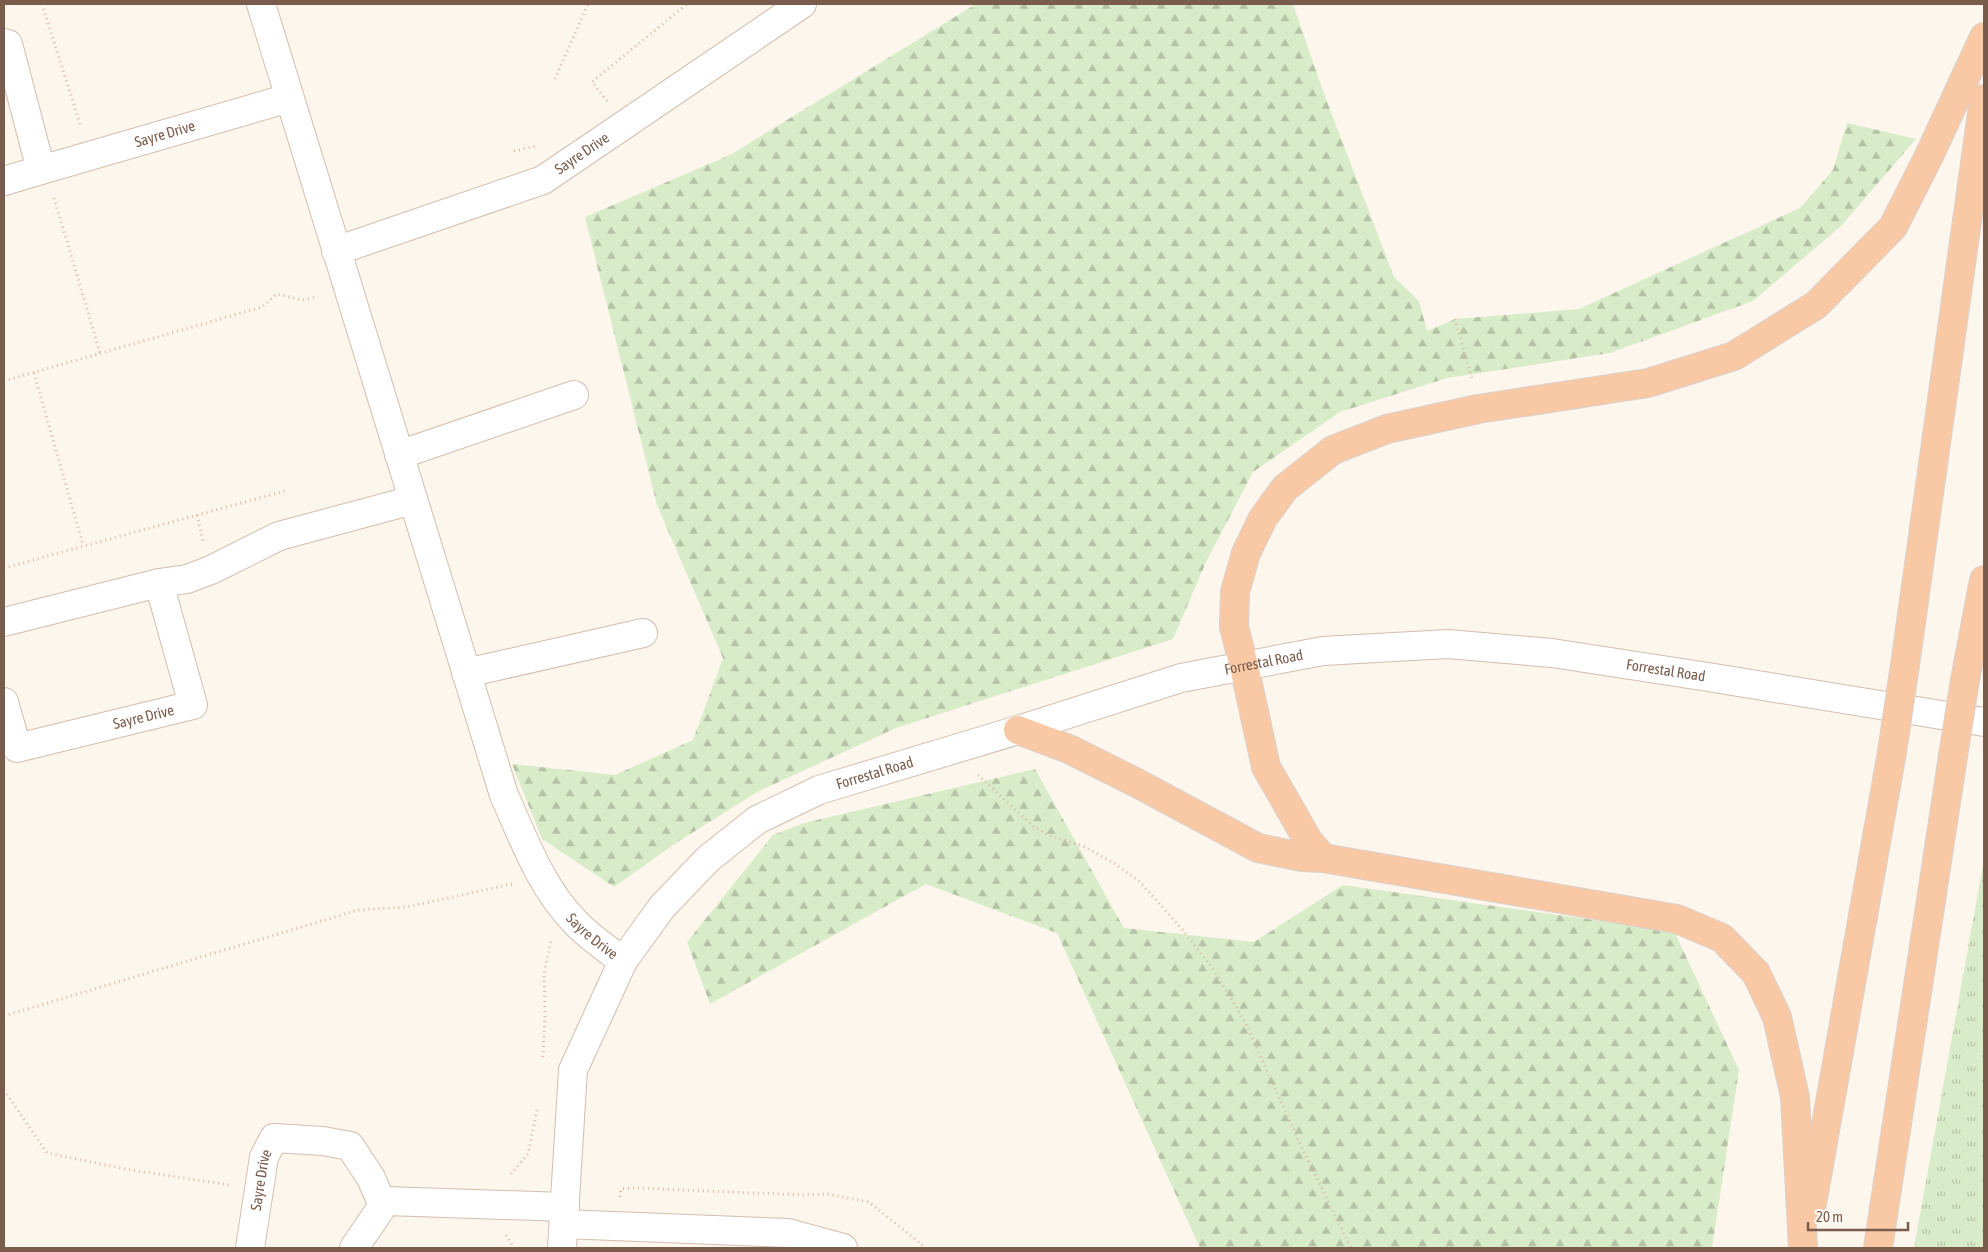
<svg xmlns="http://www.w3.org/2000/svg" width="1988" height="1252" font-family="'Asap Condensed',sans-serif">
  <style>
    .grass { fill: url(#grass-tufts) }
    .forest { fill: url(#forest-firs) }
    .lines { fill: none; stroke-linecap: round; stroke-linejoin: round }
    .minor-casing { stroke: #d1beb0; stroke-width: 30 }
    .trunk-casing { stroke: #dad1cd; stroke-width: 30 }
    .path { stroke: #d9b8a5; stroke-width: 3; stroke-dasharray: 1 4; stroke-linecap: butt }
    .minor { stroke: #fff; stroke-width: 28 }
    .trunk { stroke: #f9c8a4; stroke-width: 28 }
    .trunk-bridge-casing { stroke: #dad1cd; stroke-width: 30; stroke-linecap: butt }
    .trunk-bridge { stroke: #f9c8a4; stroke-width: 28 }
    .labels { text-anchor: middle; stroke-width: 4.5; stroke-linejoin: round; paint-order: stroke }
    .street-label { font-size: 15px; fill: #7a5c4d; stroke: #fffaf3 }
  </style>
  <defs>
    <pattern id="grass-tufts" width="24" height="20" patternUnits="userSpaceOnUse" patternTransform="scale(1.25)"><rect width="24" height="20" fill="#d8ecc9"/><path d="M3 7l-1-3M5 7V3M7 7l1-3M15 17l-1-3M17 17v-4M19 17l1-3" fill="none" stroke="#b4c2a5"/></pattern>
    <pattern id="forest-firs" width="22" height="20" patternUnits="userSpaceOnUse" patternTransform="scale(1.25)"><rect width="22" height="20" fill="#d8ecc9"/><path d="M5 1l3.5 6h-7zM16 11l3.5 6h-7z" fill="#b4c2a5"/></pattern>
  </defs>
  <rect width="100%" height="100%" fill="#fdf6ec"/>
  <path class="grass" d="M1984,859V1248H1914Z"/>
  <path class="forest" d="M976,4H1293L1323,91L1394,277L1419,301L1427,331L1455,319L1579,309L1800,208L1833,170L1847,123L1916,139L1841,226L1753,301L1610,353L1447,378L1340,412L1253,472L1206,562L1173,639L896,728L759,791L679,841L614,887L542,839L512,764L615,775L693,740L723,658L657,505L585,217L730,155Z
    M1035,769L1124,928L1254,942L1343,885L1674,931L1739,1070L1712,1248H1200L1057,933L926,884L710,1004L687,942L773,835L804,823Z"/>
  <g class="lines">
    <g class="minor-casing">
      <g id="minor">
        <path id="s1" d="M261,4L504,795C524,840 541,887 575,922C589,937 607,949 623,961"/>
        <path d="M4,43L8,44L41,170L4,181"/>
        <path id="s2" d="M41,170L289,98"/>
        <path id="s3" d="M336,251L543,180L802,4"/>
        <path d="M399,455L574,395"/>
        <path d="M4,622L159,583L187,579L211,570L279,536L413,500"/>
        <path d="M466,673L643,633"/>
        <path id="s4" d="M4,702L17,748L193,705L159,583"/>
        <path d="M386,1201L565,1207"/>
        <path d="M564,1224L788,1233L843,1248"/>
        <path id="s5" d="M250,1248L264,1157L274,1138L323,1141L350,1146L371,1178L381,1201H386L354,1248"/>
        <path id="s6" d="M562,1248L573,1070L623,961L662,907L708,859L757,820L819,790L1018,730L1181,678L1323,651L1448,644L1552,653L1708,677L1984,722"/>
      </g>
    </g>
    <g class="trunk-casing">
      <path id="trunk" d="M1905,665L1984,99
        M1965,680L1984,580
        M1018,730L1069,749L1137,783L1258,848L1302,857L1323,858
        M1812,1204L1892,752
        M1803,1248L1795,1097L1777,1017L1756,973L1722,938L1677,919L1323,858L1309,842L1266,767L1244,666L1234,627L1235,592L1246,553L1263,518L1285,488L1333,450L1387,429L1478,409L1648,383L1734,356L1816,305L1893,227L1929,156L1984,37
        M1878,1248L1953,756"/>
    </g>
    <path class="path" d="M42,4L81,127
      M679,4L680,9
      M555,79L588,4
      M607,101L592,82L687,4
      M514,151L536,146
      M54,198L100,353
      M1455,319L1472,379
      M34,373L83,545
      M4,381L262,307L277,294L302,300L318,297
      M197,515L203,541
      M4,568L285,491
      M978,775L1034,827L1053,837L1083,846L1114,863L1140,882L1181,928L1213,969L1244,1020L1302,1148L1351,1248
      M4,1016L358,910L407,907L512,884
      M543,1057L545,1015L544,973L551,941
      M4,1090L47,1153L131,1170L230,1185
      M511,1174L528,1154L537,1110
      M620,1197L621,1189L634,1188L803,1195L827,1194L869,1202L926,1248
      M506,1235L514,1248"/>
    <use href="#minor" class="minor"/>
    <use href="#trunk" class="trunk"/>
    <g class="trunk-bridge-casing">
      <path id="trunk-bridge" d="M1892,752L1905,665
        M1953,756L1965,680"/>
    </g>
    <use href="#trunk-bridge" class="trunk-bridge"/>
  </g>
  <g class="labels">
    <g class="street-label">
      <text dy="5" stroke="none"><textPath href="#s2" startOffset="129">Sayre Drive</textPath></text>
      <text dy="5" stroke="none"><textPath href="#s3" startOffset="266">Sayre Drive</textPath></text>
      <text dy="5" stroke="none"><textPath href="#s6" startOffset="1026">Forrestal Road</textPath></text>
      <text dy="5" stroke="none"><textPath href="#s6" startOffset="1431">Forrestal Road</textPath></text>
      <text dy="5" stroke="none"><textPath href="#s4" startOffset="178">Sayre Drive</textPath></text>
      <text dy="5" stroke="none"><textPath href="#s6" startOffset="621">Forrestal Road</textPath></text>
      <text dy="5" stroke="none"><textPath href="#s1" startOffset="996">Sayre Drive</textPath></text>
      <text dy="5" stroke="none"><textPath href="#s5" startOffset="69">Sayre Drive</textPath></text>
    </g>
  </g>
  <rect width="1988" height="1252" fill="none" stroke="#7a5c4d" stroke-width="10"/>
  <path d="M1808 1222v8h100v-8" fill="none" stroke="#7a5c4d" stroke-width="2.5"/>
  <text x="1816" y="1222" font-size="15" fill="#7a5c4d" stroke="#fffaf3" stroke-width="4" paint-order="stroke">20 m</text>
</svg>
